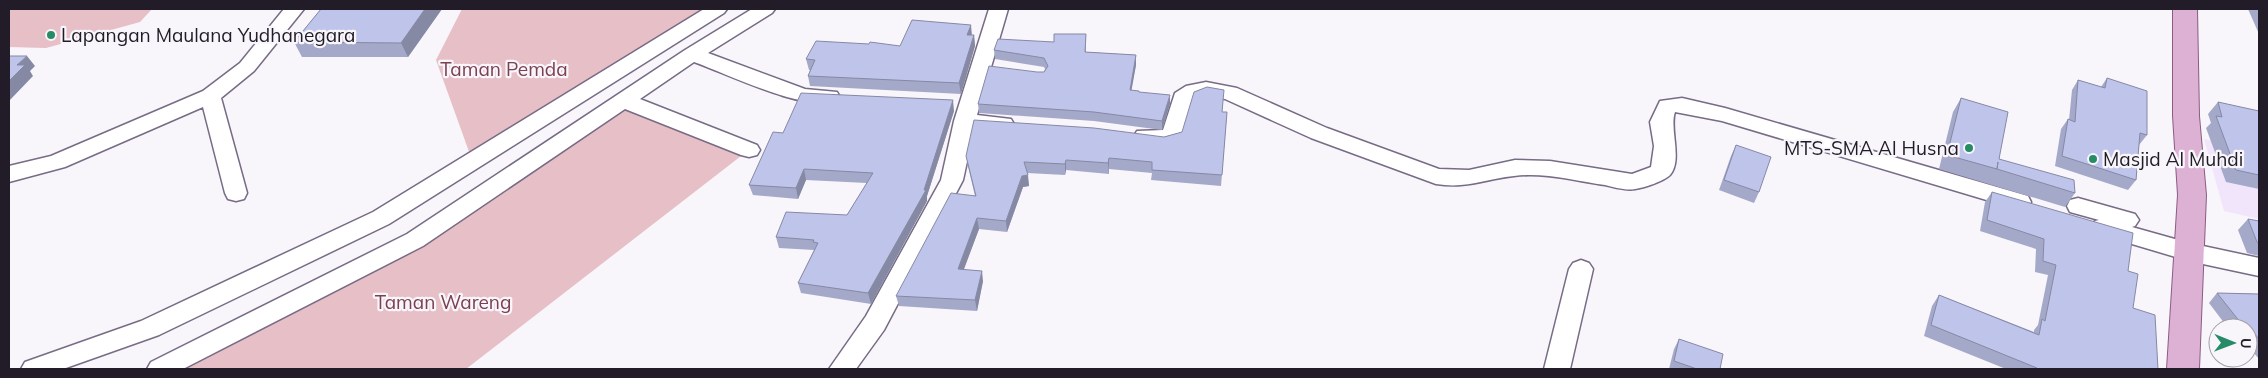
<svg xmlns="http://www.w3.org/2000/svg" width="2268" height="378" font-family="Mulish,sans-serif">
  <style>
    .built { fill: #f0e5fb }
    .green { fill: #e6bfc7 }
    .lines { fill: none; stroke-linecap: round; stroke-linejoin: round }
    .minor-casing { stroke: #776b85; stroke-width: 3 }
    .major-casing { stroke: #8c5b83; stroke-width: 2 }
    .minor { fill: #fff; fill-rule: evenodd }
    .major { fill: #ddb1d3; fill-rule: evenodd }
    .wall { fill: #a4a9ca }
    .shaded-wall { fill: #8689a4 }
    .building { fill: #bfc4eb; stroke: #8689a4 }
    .poi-dot { fill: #268b66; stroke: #f8f5fb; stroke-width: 2 }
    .labels { text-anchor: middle; stroke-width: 4.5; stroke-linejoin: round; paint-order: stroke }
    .poi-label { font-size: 19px; fill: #211c27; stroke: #f8f5fb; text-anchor: start }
    .park-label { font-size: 19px; fill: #7c4050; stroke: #f8f5fb }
  </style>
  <rect width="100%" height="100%" fill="#f8f5fb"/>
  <path class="built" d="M2204,139L2259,151V219L2224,211Z"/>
  <path class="green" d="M9,9H152L140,22L46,48L9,47Z
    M462,9H717L472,160L436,60Z
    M618,104L741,156L466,369H160L415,240Z"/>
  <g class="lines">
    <g class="minor-casing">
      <path id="minor" d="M284,9H304L254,71L221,98L247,193L244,199L236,201L228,199L225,193L203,107L65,167L9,182V166L51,156L203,91L240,63Z
        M704,9H727L724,13L389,224L159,335L63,369H21L25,362L141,321L373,212Z
        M752,9H775L772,13L708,53L805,89L837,92L840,97L837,102C802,111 730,75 694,62L640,99L757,145L760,150L757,155L749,157L741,155L625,109L423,246L183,369H147L151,362L407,234L685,50Z
        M989,9H1008L977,115L1011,119L1014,124L1011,129L1003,131L974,129L963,180L884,330L856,369H829L866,316L941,180L954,121Z
        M1206,82L1237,88L1327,128L1439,169L1469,170L1515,160L1550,161L1632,174L1651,167L1654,146L1650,122L1660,101L1682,98L1725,108L2028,196L2031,202L2028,208L2020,210L1722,121L1675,112C1669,129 1683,160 1670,175C1664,181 1644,188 1635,189C1626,191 1614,187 1605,185C1576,181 1544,172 1514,176C1485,179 1467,189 1436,184L1311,138L1225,99L1206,96L1192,101L1180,142L1172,144L1137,141L1134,136L1137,131L1163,130L1175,93L1186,86Z
        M2078,198L2135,214L2139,220L2135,226L2132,227L2189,243L2259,258V276L2189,261L2095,233L2091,227L2095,221L2099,220L2070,212L2067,206L2070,200Z
        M1581,260L1589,263L1593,269L1570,369H1544L1569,269L1573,263Z"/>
    </g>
    <g class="major-casing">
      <path id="major" d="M2173,9H2197L2199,116L2206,195L2199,369H2167L2178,195L2173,116Z"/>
    </g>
    <use href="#minor" class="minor"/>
    <use href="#major" class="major"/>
  </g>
  <path class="wall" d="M321,9H442L408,57H302L294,42Z
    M2248,9H2259V34Z
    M1086,34V52L1136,55V65L1131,90L1170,104L1162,130L1094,121L979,113L978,104L1037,72H1044L1045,69L1044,67L995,59L994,50L1054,42Z
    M972,35H974L975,46L961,94L810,86L808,76L810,70H809L806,59L900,46Z
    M2107,78L2147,135L2139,145L2136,180L2128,190L2055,166L2061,129L2068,119L2069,120L2072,90L2078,80L2101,87Z
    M1961,98L1999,159L2075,193L2065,207L1939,169L1953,112Z
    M2218,102L2259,175V189L2226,182L2206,128L2211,123L2208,114Z
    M954,111L927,196V201L871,304L801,293L798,283L814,250L779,248L776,237L847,215L867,183L806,180L798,199L753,195L749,185Z
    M1222,112H1227L1221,186L1151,180L1152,173L1109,169V174L1066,170L1065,175L1027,173L1029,186L1023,187L1007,232L979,229L963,270L983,281L977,311L899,306L896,296L975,196L968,166L966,156L1164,137L1182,132Z
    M1736,145L1759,192L1754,203L1719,190L1731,156Z
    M1992,192L2128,271L2133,308L2158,369H2006L1924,336L1932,306L1939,295L2034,332V330L2038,325L2048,275L2035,272L2036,249L1980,231L1985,202Z
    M2248,219L2259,221V256L2247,253L2238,230Z
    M2217,293L2259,294V359L2248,346V328H2228L2209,303Z
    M1679,339L1720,369H1669L1674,349Z"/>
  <path class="shaded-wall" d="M425,9H442L408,57L401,43Z
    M971,25L972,36L967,35Z
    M974,35L975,46L961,94L959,83Z
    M1136,55V65L1130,99V90Z
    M27,56L35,66L30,71L33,76L9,101V81L17,65Z
    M1170,95V104L1162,130V121Z
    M953,100L954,111L927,196V201L871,304L868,293L924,190Z
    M1109,158V174L1108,163Z
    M1066,160V170L1065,175V164Z
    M804,169L806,180L798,199L796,188Z
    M1028,175L1029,186L1023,187L1007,232L1006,221L1022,176Z
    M977,218L979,229L960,280L958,269Z
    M982,271L983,281L977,311L975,300Z"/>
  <path class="building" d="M321,9H425L401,43L294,42Z
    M912,20L971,25L967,35H974L959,83L808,76L815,60L806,59L816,41L869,44L870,42L900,46Z
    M1054,34H1086L1085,52L1136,55L1130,90L1139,91V92L1170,95L1162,121L1094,112L978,104L989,66L1037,72H1044L1048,66L1044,58L994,50L998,39L1054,42Z
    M9,56H27L17,65H25L9,81Z
    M2107,78L2147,91V135L2140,133L2136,180L2062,156L2068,119L2075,122L2078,80L2105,88Z
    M1207,87L1224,90L1222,112H1227L1222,175L1152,170V162L1109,158L1108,163L1066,160L1065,164L1024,162L1028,175L1022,176L1006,221L977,218L958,269L982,271L975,300L896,296L951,193L976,196L966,156L974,120L1094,128L1164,137L1182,132L1194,92Z
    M801,93L953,100L924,190H926L868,293L798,283L818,243L813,242L814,240L776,237L786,212L847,215L873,173L804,169L796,188L749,185L773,132L783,133Z
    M1961,98L2008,112L1999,159L2074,180L2075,193L1997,169L1998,162L1997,169L1947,155Z
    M2218,102L2259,111V175L2236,170L2216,116L2222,117Z
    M1736,145L1771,157L1759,192L1724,180Z
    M1992,192L2133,233L2128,271L2138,274L2133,308L2155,315L2158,369H2037V368L1931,325L1939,295L2039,335L2042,319L2045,321L2056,265L2043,261L2044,239L1987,220Z
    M2248,219L2259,221V243L2257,242Z
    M2217,293L2259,294V339L2245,323L2240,322Z
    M1679,339L1723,354L1720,369H1697L1674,361Z"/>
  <g class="poi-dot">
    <circle cx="51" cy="35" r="5"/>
    <circle cx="1969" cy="148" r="5"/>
    <circle cx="2093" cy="159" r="5"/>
  </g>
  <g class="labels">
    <g class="poi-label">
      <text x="61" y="42">Lapangan Maulana Yudhanegara</text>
      <text x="1959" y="155" text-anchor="end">MTS-SMA Al Husna</text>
      <text x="2103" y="166">Masjid Al Muhdi</text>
    </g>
    <g class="park-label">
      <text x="504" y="76">Taman Pemda</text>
      <text x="443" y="309">Taman Wareng</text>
    </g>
  </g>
  <rect width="2268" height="378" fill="none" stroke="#211c27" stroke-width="20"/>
  <g transform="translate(2233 343) rotate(91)"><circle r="24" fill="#f8f5fb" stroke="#a29ea6"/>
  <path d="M0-4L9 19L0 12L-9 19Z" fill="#268b66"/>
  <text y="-8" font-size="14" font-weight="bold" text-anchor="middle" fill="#211c27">U</text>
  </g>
</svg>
